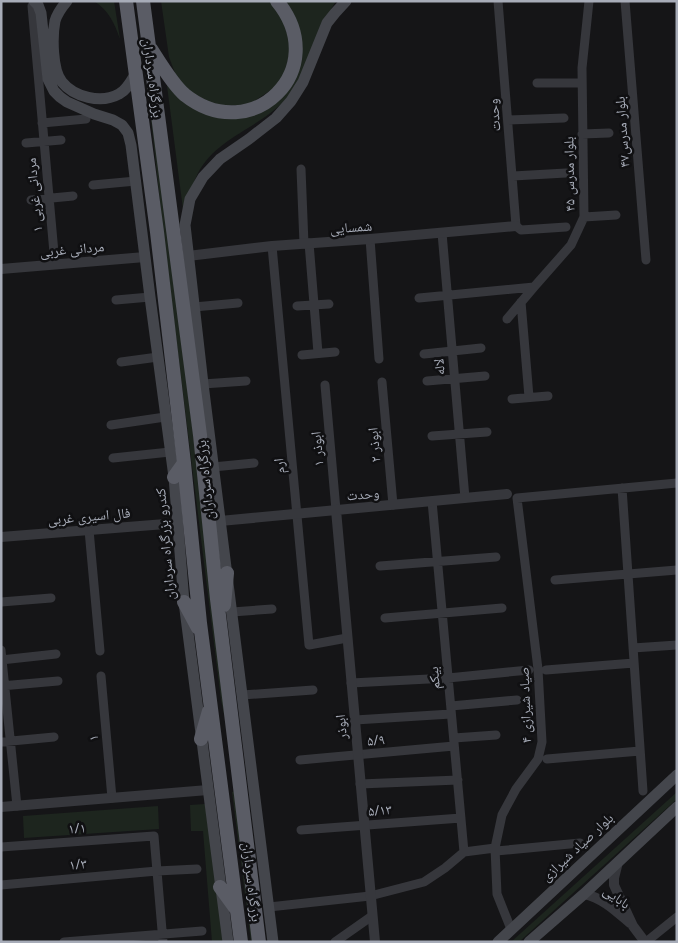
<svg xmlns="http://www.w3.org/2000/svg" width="678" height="943" font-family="'Open Sans','Noto Naskh Arabic',sans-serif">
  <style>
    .green { fill: #1d251e }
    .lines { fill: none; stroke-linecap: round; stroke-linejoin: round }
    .minor { stroke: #36373c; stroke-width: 9 }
    .tertiary { stroke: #36373c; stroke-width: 10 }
    .secondary { stroke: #44464c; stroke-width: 11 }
    .trunk { stroke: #5a5c65; stroke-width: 14 }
    .labels { text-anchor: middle; stroke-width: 5; stroke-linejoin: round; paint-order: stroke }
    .street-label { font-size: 14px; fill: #a7acb8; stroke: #101012 }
  </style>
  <rect width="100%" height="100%" fill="#151517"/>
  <path class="green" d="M94,1H114L120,39C114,22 109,11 94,1Z
    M161,1H271L280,11L291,46L285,72L274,88L250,104L218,106L188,91L175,73L169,57Z
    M286,1H336L330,11C322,27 315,44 307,60C301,74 296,89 285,100C259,128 216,138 198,173C191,187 188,202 184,217L166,78L204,113L282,94L297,23Z
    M140,19L197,464L225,719L221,700L165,248Z
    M235,791L256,942H251L232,792Z
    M677,792V799L519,942H511Z
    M205,804L224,942H212L203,831H191L190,805Z
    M158,806L159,829L24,838L23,816Z"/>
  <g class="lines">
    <path class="minor" d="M498,1L516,226L521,230L566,227
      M625,1L646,260
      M32,6L55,264
      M537,83H582
      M508,120L564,118
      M42,123L86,119
      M582,134L609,133
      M26,143L61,140
      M301,169L304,244
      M513,176L566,173
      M93,185L136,181
      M31,200L73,196
      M584,217L616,215
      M442,233L465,498
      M370,239L379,359
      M309,243L318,353
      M272,246L309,645L347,638
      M419,298L534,287
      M116,300L150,297
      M521,302L529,397
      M297,306L329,304
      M194,307L238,303
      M507,319L534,287L571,245L584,217L582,68L589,1
      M424,354L481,348
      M302,355L335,352
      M121,362L158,357
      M427,381L485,376
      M382,382L393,505
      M203,384L246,381
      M325,385L336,510
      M512,399L548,396
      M111,425L165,417
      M432,436L487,432
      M113,458L170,452
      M213,467L254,463
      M622,488L643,791
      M432,501L464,852
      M89,530L100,651
      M380,566L496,557
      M555,580L677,570
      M1,602L51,598
      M232,612L272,609
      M385,618L502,608
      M633,648L677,645
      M1,650L17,806
      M1,660L56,654
      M546,670L634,663
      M101,676L112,798
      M351,683L448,678L529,670
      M1,686L58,681
      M242,695L313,690
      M451,706L517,700
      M355,720L451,714
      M454,738L496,735
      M1,742L54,737
      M547,759L640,751
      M300,760L454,746
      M360,784L458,780
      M301,830L461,818
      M1,847L154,836L163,942
      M496,851L580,843
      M1,885L157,871L197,869
      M269,907L370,896L424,882L445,868L464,852L495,848
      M511,929L497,894L495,848L502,815L516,789L538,759L542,742L538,669L517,498L677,483
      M64,942L202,931
      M335,942L372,916
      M646,942L677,917"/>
    <path class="tertiary" d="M188,256L272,246L370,239L516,226
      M1,269L145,257
      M336,510L375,942
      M220,521L507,494
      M1,537L178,523
      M1,807L208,790
      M618,862L614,878V885L633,926L645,942
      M584,894C603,898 616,911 630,923"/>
    <path class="secondary" d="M34,1L38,5L41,13L48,79L54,91L60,97L67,102L94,114L113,120L122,125L128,133L131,145L150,297L174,477L184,602L228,942
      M67,1C62,7 57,14 55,21C52,36 52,70 62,82C74,97 101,104 119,94C127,90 131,81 136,73
      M273,942L203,384L185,225L190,199L203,177L220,159L249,139L276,118L291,101L303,82L327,23L335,13L346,1
      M498,942L677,775
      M529,942L584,894L677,807"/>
    <path class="trunk" d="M126,1L157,232L184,463L200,623L241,942
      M143,1L200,435L217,599L259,942
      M151,49C160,63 173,85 185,95C252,148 333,69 277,1
      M174,477L184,463
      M184,602L198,628
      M224,605L227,573
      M201,739L209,711
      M220,887L236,909"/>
  </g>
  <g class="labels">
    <g class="street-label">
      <text transform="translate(153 78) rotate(82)" y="5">بزرگراه سرداران</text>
      <text transform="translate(494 115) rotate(-95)" y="5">وحدت</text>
      <text transform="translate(622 132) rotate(-94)" y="5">بلوار مدرس۴۷</text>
      <text transform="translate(569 174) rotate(-91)" y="5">۴۵ بلوار مدرس</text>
      <text transform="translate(34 195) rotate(-95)" y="5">مردانی غربی ۱</text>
      <text transform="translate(351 227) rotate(-4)" y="5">شمسایی</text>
      <text transform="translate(72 249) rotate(-5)" y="5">مردانی غربی</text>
      <text transform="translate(439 367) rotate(-95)" y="5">لاله</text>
      <text transform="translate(374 445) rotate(-95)" y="5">ابوذر ۲</text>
      <text transform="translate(317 449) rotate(-95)" y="5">ابوذر ۱</text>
      <text transform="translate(279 466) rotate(-95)" y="5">ارم</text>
      <text transform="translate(205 480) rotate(-96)" y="5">بزرگراه سرداران</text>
      <text transform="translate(363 494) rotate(-5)" y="5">وحدت</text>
      <text transform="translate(89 516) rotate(-5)" y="5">فال اسیری غربی</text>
      <text transform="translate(165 544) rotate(-95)" y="5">کندرو بزرگراه سرداران</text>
      <text transform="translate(434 678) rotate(-95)" y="5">بیکم</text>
      <text transform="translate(525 705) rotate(-92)" y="5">صیاد شیرازی ۴</text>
      <text transform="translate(341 727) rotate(-95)" y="5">ابوذر</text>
      <text transform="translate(93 738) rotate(-95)" y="5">۱</text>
      <text transform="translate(376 740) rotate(-5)" y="5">۵/۹</text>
      <text transform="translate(380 810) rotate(-5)" y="5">۵/۱۳</text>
      <text transform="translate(77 828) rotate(-4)" y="5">۱/۱</text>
      <text transform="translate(577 847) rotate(-43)" y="5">بلوار صیاد شیرازی</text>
      <text transform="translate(78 864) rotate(-5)" y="5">۱/۳</text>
      <text transform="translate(252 882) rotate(83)" y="5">بزرگراه سرداران</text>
      <text transform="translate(617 897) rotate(36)" y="5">بابایی</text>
    </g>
  </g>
  <rect width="678" height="943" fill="none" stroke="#a7acb8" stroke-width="5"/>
</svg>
